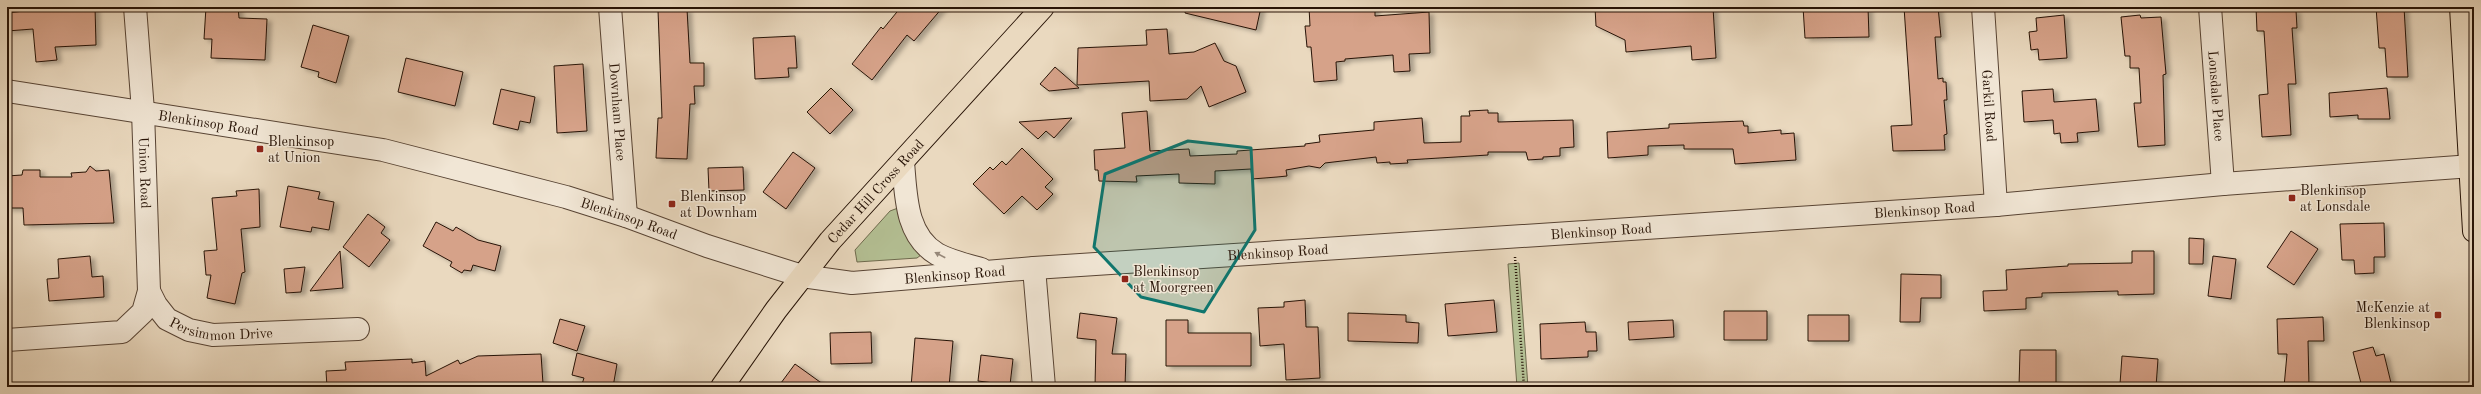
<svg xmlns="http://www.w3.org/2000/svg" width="2481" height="394" font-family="'Old Standard TT',serif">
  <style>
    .green { fill: #b4c094; stroke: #6e6a4d }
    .building { fill: #d6a289; stroke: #271306; filter: url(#shadow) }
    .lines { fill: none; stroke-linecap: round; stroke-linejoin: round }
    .minor-casing { stroke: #584434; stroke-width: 24 }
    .major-casing { stroke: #271306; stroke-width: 24 }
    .path { stroke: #271306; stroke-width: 2.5; stroke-dasharray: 1 2; stroke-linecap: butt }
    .minor { stroke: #f1e6d5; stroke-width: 22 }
    .major { stroke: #ead9bf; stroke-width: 22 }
    .oneway { fill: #968778 }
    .marked { fill: #0f766e; fill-opacity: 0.2; stroke: #0f766e; stroke-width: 3; stroke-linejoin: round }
    .poi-dot { fill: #8f2418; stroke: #f1e6d5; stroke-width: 1.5 }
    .labels { text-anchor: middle; stroke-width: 3; stroke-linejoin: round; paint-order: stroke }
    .street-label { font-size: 14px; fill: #271306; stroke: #f1e6d5 }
    .poi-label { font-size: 14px; fill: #271306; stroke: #f1e6d5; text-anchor: start }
  </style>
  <defs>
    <filter id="shadow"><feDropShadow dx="4.5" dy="2.5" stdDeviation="2" flood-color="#0004"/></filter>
  </defs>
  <rect width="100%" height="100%" fill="#ead9bf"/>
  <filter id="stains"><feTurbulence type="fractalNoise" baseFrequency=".005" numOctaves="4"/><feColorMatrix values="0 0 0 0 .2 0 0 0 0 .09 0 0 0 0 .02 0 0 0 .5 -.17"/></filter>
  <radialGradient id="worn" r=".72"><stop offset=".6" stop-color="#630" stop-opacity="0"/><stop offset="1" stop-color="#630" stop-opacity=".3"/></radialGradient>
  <path class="green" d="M898,208L921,255L917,258L857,262L855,250L890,211Z
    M1519,263L1528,387H1517L1508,264Z"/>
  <path class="building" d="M58,7H95L96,45L55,47L57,60L36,62L33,29L7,31V13Z
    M206,7H238L239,18L267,19L265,60L211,58L212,39H204Z
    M901,7H943L914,41L907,35L872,80L852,64L881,27L883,29Z
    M1186,7H1261L1256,30L1185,13Z
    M1309,7H1375V16L1429,12L1430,53L1409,54L1410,71L1394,72L1393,55L1345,59V61L1336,62L1337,80L1314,82L1311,47H1307L1305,26H1310Z
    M1595,7H1642V11L1713,7L1716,58L1692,60L1691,46L1626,52L1625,40L1596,26Z
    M1803,7H1868L1869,37L1805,38Z
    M1904,7H1938L1941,37H1935L1938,79L1943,78V82H1946L1947,100H1944L1947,134L1944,135L1945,150L1893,151L1891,126L1912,125Z
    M2256,7H2286V10H2296L2297,28H2292L2296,84H2288L2291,135L2262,137L2259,95L2268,94L2264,31H2257Z
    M2376,7H2404L2408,77H2387L2385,48H2379Z
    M687,9L690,63H704V86H694L695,104H690L687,159L656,158L658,118H662L658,10Z
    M2064,15L2067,58L2039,60L2038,49L2031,50L2029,32L2037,31L2036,18Z
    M2140,15L2141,18L2161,17L2166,74L2163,75L2165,145L2138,147L2134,103H2141L2139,68H2130V56H2125L2121,17Z
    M313,25L349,36L336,83L318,77L319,72L301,67Z
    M1167,29L1169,54L1194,52L1215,43L1224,61L1236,66L1246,92L1209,107L1201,86L1187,99L1150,101L1149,81L1077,85L1078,48L1147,45L1146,30Z
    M795,36L797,68H788L789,77L755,79L753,38Z
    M406,58L463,72L455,106L398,92Z
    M583,64L587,131L557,133L554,66Z
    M1055,67L1079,88L1049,91L1040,84Z
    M831,88L853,110L830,134L807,112Z
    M2387,88L2390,119H2358V115L2330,117L2329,93Z
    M501,89L535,97L530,123L520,121L518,130L493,124Z
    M2053,89L2054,102L2096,99L2099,131L2077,133L2078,142L2061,143L2060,133L2054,134L2053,120L2024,122L2022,91Z
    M1488,110V113H1498V122L1573,120L1574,147L1560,148V156L1543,157V159L1528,160L1526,152H1488V155L1407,160L1408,163L1390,164V162L1377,163L1376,157L1325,163L1320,168L1309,166L1286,170L1287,176L1277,177L1252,179L1251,169L1215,171V184L1179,183V174L1136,176L1137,182L1099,181L1098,170H1095L1094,150L1125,148L1122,113L1147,111L1150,151L1189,149L1190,156L1237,154V151L1305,146V144L1320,142L1319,135L1374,130V122L1422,118L1424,143L1461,142V116H1470L1469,111Z
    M1072,118L1054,138L1046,131L1038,139L1019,122Z
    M1743,121L1744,126H1748V133L1781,130V134L1794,133L1796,160L1735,164L1733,149H1684V145L1648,146V155L1608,158L1607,132L1669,128V124Z
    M1022,148L1053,179L1045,187L1053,194L1037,210L1022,196L1004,214L973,184L990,167L993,170L1002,161L1006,165Z
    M793,152L815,168L786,209L763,192Z
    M90,166L96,171L109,170L114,223L24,225L23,208H7V176L22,175L23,170H40V177H72L71,173L86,172Z
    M743,167L744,190L709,191L708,168Z
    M288,186L320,192L318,199L334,202L329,230L312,227L311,232L280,227Z
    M259,189L260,227L241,229L245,272L242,273L235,304L207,298L211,275H206L204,251L217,250L212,198L237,196L236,191Z
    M368,214L385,227L381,233L390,240L369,267L343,247Z
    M436,222L453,231L456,227L478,240L501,246L495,271L473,265L471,271L464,270L462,273L450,266L452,262L423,246Z
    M2384,223L2385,257H2374V273L2355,274L2354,260H2342L2340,224Z
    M2291,231L2318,249L2294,285L2267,267Z
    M2189,238L2204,239L2203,264H2189Z
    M340,251L343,288L310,291L327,268Z
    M2132,251H2154V294L2118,295V291L2042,293V297L2026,298V309L1984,311L1983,291L2007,290L2006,270L2068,266V264L2132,263Z
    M90,256L92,277L103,276L104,297L49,301L47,279L59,278L58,259Z
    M2213,256L2236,259L2231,299L2208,296Z
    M305,267L301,292L286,293L284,269Z
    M1901,274L1941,275V298H1921L1920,322H1900Z
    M1305,300L1306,327H1318L1320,378L1286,380L1284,344L1260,346L1258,308L1284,307V302Z
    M1494,300L1497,332L1448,336L1445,304Z
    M1724,311H1767V340H1724Z
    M1080,313L1117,318L1112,354H1126L1125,387H1095L1096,340L1077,338Z
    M1348,313L1406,315V322L1419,323L1418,343L1348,341Z
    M1808,315H1849V341H1808Z
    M2323,317L2324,341H2308L2309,387H2284L2287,354H2278L2277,319Z
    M560,319L585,326L577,351L553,343Z
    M1166,320H1188V333H1251V366H1166Z
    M1673,320L1674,337L1629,340L1628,322Z
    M1585,322L1586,332H1596L1597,351H1588V357L1541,359L1540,324Z
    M871,332L872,363L831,364L830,333Z
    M915,338L953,341L949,387H911Z
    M2373,347L2376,356L2384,354L2392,387H2362L2353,352Z
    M2020,350H2056V387H2019Z
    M577,353L617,364L613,387H581L584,378L572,375Z
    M541,354L543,384L541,387H327L326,371L346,370L345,362L412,359V363L425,361L426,376L458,360L460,364L478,356Z
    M981,355L1013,359L1010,385L978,381Z
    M2122,356L2158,359L2156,387L2120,384Z
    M795,364L827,387H778Z"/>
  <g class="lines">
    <g class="minor-casing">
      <g id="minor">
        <path id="s1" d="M135,7L143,111L149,291"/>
        <path id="s2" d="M610,7L626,216"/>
        <path id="s3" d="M1983,7L1996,205"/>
        <path id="s4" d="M2210,7L2223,184"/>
        <path id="s5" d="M7,91L383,150L566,197L626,216L707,246L802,276L852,283L1034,268L1996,205L2223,184L2472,166"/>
        <path d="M903,162C906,194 905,235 937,254C950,261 966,265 981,269"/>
        <path d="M1034,268L1044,387"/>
        <path id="s6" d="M7,340L122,332L143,312L149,291L156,305L167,319L189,330L213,335L358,329"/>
      </g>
    </g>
    <g class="major-casing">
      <g id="major">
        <path d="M2461,7L2474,231"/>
        <path id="s7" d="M722,387L776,310L830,241L1043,7"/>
      </g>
    </g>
    <path class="path" d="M1515,257L1524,387"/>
    <use href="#minor" class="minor"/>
    <use href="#major" class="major"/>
  </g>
  <defs><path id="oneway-solid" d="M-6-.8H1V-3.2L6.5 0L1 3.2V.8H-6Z"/></defs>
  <use class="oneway" href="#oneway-solid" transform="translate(940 255) rotate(-152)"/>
  <path class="marked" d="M1188,141L1251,148L1255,230L1204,312L1141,297L1094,247L1105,174Z"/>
  <g class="poi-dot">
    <rect x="256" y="145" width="8" height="8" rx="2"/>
    <rect x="2288" y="194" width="8" height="8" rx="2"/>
    <rect x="668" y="200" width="8" height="8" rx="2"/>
    <rect x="1121" y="275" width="8" height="8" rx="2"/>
    <rect x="2434" y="311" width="8" height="8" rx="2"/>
  </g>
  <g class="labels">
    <g class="street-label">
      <text dy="5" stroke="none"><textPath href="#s4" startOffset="89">Lonsdale Place</textPath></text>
      <text dy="5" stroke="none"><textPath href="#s3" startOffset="99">Garkil Road</textPath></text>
      <text dy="5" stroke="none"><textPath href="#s2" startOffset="105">Downham Place</textPath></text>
      <text dy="5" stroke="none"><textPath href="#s5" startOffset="204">Blenkinsop Road</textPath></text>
      <text dy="5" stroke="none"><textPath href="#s1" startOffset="166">Union Road</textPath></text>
      <text dy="5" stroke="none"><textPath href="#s7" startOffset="249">Cedar Hill Cross Road</textPath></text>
      <text dy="5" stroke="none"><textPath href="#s5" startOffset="1944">Blenkinsop Road</textPath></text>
      <text dy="5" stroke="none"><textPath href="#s5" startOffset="636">Blenkinsop Road</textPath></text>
      <text dy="5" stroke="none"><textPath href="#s5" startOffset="1620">Blenkinsop Road</textPath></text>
      <text dy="5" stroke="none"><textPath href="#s5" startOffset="1296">Blenkinsop Road</textPath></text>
      <text dy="5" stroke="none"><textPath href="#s5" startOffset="972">Blenkinsop Road</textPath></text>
      <text dy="5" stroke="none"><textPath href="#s6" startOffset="256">Persimmon Drive</textPath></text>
    </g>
    <g class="poi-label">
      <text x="268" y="146">Blenkinsop<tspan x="268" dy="16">at Union</tspan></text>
      <text x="2300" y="195">Blenkinsop<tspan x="2300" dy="16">at Lonsdale</tspan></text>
      <text x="680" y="201">Blenkinsop<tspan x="680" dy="16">at Downham</tspan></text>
      <text x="1133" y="276">Blenkinsop<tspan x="1133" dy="16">at Moorgreen</tspan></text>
      <text x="2430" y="312" text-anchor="end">McKenzie at<tspan x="2430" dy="16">Blenkinsop</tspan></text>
    </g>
  </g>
  <rect width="2481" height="394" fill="none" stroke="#ead9bf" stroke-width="24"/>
  <rect x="8" y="8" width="2465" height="378" fill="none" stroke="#271306" stroke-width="2"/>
  <rect x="12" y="12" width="2457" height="370" fill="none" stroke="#271306"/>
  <rect width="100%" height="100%" filter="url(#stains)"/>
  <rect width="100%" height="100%" fill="url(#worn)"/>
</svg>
